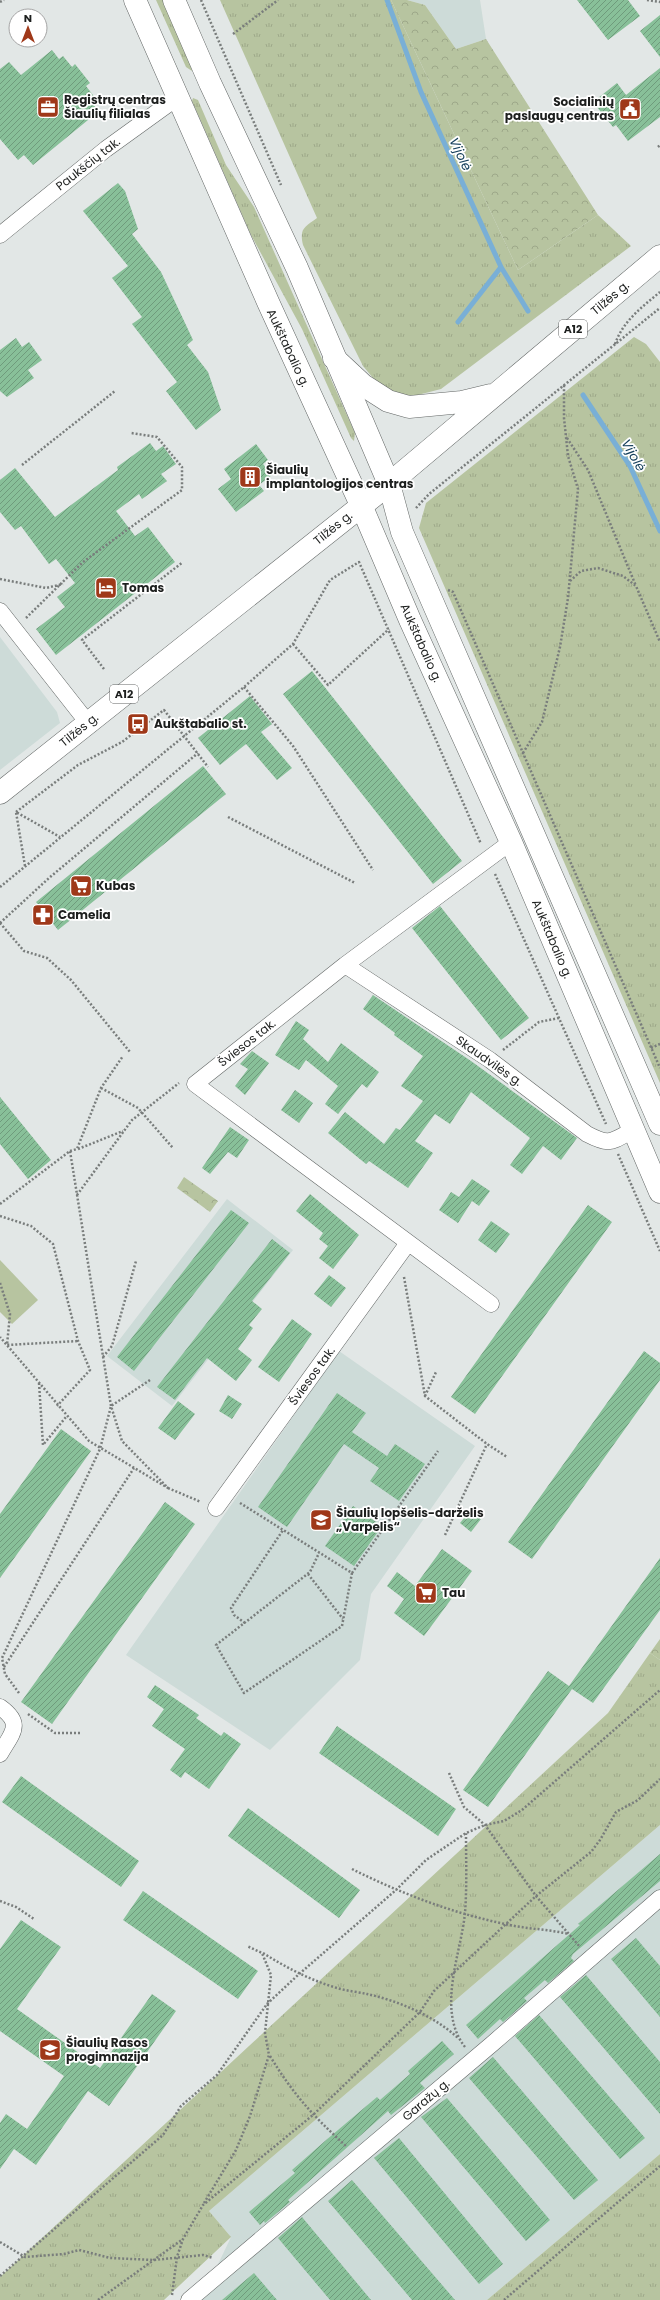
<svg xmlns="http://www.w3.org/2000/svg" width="660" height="2300" font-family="Poppins,sans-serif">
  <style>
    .built { fill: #cddbd8 }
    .grass { fill: url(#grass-tufts) }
    .forest { fill: url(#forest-crowns) }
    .garden { fill: #b7c4a0 }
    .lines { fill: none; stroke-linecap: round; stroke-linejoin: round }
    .stream { stroke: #79afd6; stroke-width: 5 }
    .building { fill: url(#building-hatch) }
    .street-casing { stroke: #626665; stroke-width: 17 }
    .secondary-casing { stroke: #626665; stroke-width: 23 }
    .primary-casing { stroke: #626665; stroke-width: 23 }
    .highway-casing { stroke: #626665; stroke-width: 23 }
    .path { stroke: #797d7c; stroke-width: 2.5; stroke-dasharray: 2 2; stroke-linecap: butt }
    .street { stroke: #fff; stroke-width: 16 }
    .secondary { stroke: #fff; stroke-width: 22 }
    .primary { stroke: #fff; stroke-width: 22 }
    .highway { stroke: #fff; stroke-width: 22 }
    .labels { text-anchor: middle; stroke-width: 3.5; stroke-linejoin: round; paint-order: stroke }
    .shield { fill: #fff; stroke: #616262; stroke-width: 1 }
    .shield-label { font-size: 11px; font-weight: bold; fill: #1d1f1e }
    .poi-label { font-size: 12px; font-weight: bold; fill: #1d1f1e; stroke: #fff; text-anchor: start }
    .street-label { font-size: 12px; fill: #1d1f1e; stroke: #fff }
    .water-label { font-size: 13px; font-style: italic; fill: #16405c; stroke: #fff }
  </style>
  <defs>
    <pattern id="grass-tufts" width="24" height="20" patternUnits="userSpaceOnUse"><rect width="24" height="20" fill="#b7c4a0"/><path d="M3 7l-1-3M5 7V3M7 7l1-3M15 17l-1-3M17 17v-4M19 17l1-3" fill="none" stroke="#9da889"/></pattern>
    <pattern id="forest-crowns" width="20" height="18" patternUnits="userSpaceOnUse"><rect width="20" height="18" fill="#b7c4a0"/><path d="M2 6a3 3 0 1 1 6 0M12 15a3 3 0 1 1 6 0" fill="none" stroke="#9da889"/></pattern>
    <pattern id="building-hatch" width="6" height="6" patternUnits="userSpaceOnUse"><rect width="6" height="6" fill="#88c099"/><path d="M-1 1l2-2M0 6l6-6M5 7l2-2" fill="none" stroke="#6f9b7c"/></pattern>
  </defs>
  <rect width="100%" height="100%" fill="#e2e7e6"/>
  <path class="built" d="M407,0H480L486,39L456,49L425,5Z
    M0,637L57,712L60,723L0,770Z
    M227,1199L293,1250L172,1406L107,1356Z
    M339,1351L475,1446L371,1594L360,1660L270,1750L126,1655Z
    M660,1825V2154L487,2300H201L231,2237L209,2211Z"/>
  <path class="grass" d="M156,0H163L191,63L192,71L186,67Z
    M220,0H391L518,270L598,215L631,246L441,389L410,397L386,389L373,378L363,366L303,245C299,228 305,227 317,218Z
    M193,98L198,100L226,165L254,207L355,433L354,441L351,438L302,329L251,235L192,101Z
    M634,337L646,344L660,362V1083L419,528L426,503Z
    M650,1653L660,1660V1825L209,2211L231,2237L164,2300H0V2277L608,1713Z
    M660,2154V2300H487Z"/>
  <path class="forest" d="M391,0H407L425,5L456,49L486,39L598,215L518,270Z
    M184,1177L218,1201L210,1212L177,1188Z
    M660,1639V1660L650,1653Z"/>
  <path class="garden" d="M0,1260L38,1300L12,1324L0,1312Z"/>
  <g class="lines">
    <path class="stream" d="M387,0L421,92L501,267L528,311
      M458,322L501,267
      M583,395L630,466L660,531"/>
  </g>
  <path class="building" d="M577,0H628L640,16L608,40Z
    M660,15V57L640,31Z
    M52,50L59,59L63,56L72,67L75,64L90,83L86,86L96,99L91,102L99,111L33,165L24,155L18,160L0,139V69L9,62L21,75Z
    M660,68V117L628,141L616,125L613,127L593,102L617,83L626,95Z
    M118,183L125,191L138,229L132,234L161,272L193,340L187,345L208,372L221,410L196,430L166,391L177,382L132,324L142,317L112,278L128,266L83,211Z
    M16,338L22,347L29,342L42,360L28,370L34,378L7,397L0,391V350Z
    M150,443L156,451L163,446L176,464L161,474L167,481L142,499L139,494L116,511L135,536L148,527L175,562L56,655L36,629L65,607L57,597L75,583L56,559L49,564L21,526L15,530L0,512V480L15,468L55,517L118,470L117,467Z
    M256,444L268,460L263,464L272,475L259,485L264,491L236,512L218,489L231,479L224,469Z
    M312,671L462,861L433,884L283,694Z
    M250,696L272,724L261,732L292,768L277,780L246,744L220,765L198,738Z
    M203,766L226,794L58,930L36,902Z
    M440,906L529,1018L501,1040L412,928Z
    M373,995L471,1061L577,1138L561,1160L543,1146L522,1174L510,1165L530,1138L471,1092L450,1124L435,1114L415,1141L433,1153L408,1188L369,1161L366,1164L328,1133L345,1112L384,1144L396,1128L400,1130L423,1101L401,1086L423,1056L394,1035L395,1033L363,1009Z
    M296,1021L309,1030L303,1039L328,1062L341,1043L379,1072L367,1088L362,1084L338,1114L325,1104L338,1086L306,1060L299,1070L275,1055Z
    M252,1051L269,1063L245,1095L235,1086L248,1069L240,1064Z
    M295,1090L313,1103L299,1123L281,1110Z
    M0,1097L51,1160L28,1179L0,1144Z
    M230,1127L249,1140L237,1158L228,1152L210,1174L202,1168Z
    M472,1179L490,1191L479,1206L472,1201L458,1223L439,1210L451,1192L459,1197Z
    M310,1194L359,1235L333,1269L319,1258L328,1246L319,1239L323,1233L296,1211Z
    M588,1205L612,1222L475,1414L451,1397Z
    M231,1210L249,1223L134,1371L117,1357Z
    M491,1221L510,1234L496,1253L478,1240Z
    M272,1239L290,1253L252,1301L262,1309L249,1325L253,1328L238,1349L252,1360L236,1381L207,1358L175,1400L157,1387Z
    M329,1275L346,1288L331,1307L314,1294Z
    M292,1319L312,1334L279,1382L258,1367Z
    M644,1351L660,1363V1380L532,1559L508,1542Z
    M337,1393L366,1413L352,1432L387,1456L395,1444L425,1464L399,1501L370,1481L379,1468L344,1444L287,1527L258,1507Z
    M228,1395L242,1404L232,1419L219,1411Z
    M178,1401L195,1414L175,1440L158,1428Z
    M61,1429L91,1451L0,1578V1514Z
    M165,1502L195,1524L52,1724L21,1702Z
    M353,1506L382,1526L354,1566L325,1546Z
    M470,1511L481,1519L471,1532L460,1523Z
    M442,1549L472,1571L424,1636L394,1613L404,1599L387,1586L397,1572L415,1586Z
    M660,1558V1610L593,1703L572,1689L488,1807L463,1790L548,1671L569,1686Z
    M155,1685L199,1715L196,1718L221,1736L224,1732L241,1744L209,1789L185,1772L181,1778L170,1770L185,1749L152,1726L164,1709L147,1697Z
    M337,1726L456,1809L438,1836L319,1753Z
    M21,1776L139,1861L121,1887L2,1802Z
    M248,1808L360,1890L339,1918L228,1836Z
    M660,1854V1881L573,1954L571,1958L574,1961L548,1983L545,1980L524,1998L527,2001L503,2022L500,2019L478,2039L466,2025L580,1925L578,1924Z
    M143,1891L258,1971L238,1999L123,1920Z
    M21,1920L61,1947L17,2009L100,2068L152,1994L176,2011L109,2106L88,2091L36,2165L14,2149L0,2169V2123L6,2114L27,2129L64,2076L0,2031V1949Z
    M636,1938L660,1966V2017L611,1959Z
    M586,1975L660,2062V2114L560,1997Z
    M539,2015L645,2138L620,2159L515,2036Z
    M442,2041L454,2054L420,2083L425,2088L391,2115L388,2111L288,2200L290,2202L265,2223L264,2221L260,2225L249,2212L295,2173L292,2170L325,2141L377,2097L380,2100L410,2074L408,2071Z
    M493,2057L598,2180L574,2200L469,2078Z
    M447,2098L550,2220L526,2241L421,2117Z
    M399,2138L503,2264L479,2284L374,2158Z
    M352,2180L455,2300H412L328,2201Z
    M302,2217L371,2300H330L278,2238Z
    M254,2273L277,2300H222Z"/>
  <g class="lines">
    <g class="street-casing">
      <path id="street" d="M0,235L106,149L178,97
        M0,611L88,723
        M345,965L490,1060L587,1134C610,1146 611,1142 633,1130
        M491,1304L195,1084L345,965L511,842
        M216,1508L408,1243
        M0,1707C24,1724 12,1733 0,1754
        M189,2300L492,2044L660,1898"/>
    </g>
    <g class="secondary-casing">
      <path id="secondary" d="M389,484L402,532L660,1124
        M361,505L410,620L511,842L660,1192"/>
    </g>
    <g class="primary-casing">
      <path id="primary" d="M135,0L268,302L361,505
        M174,0L210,83L297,268L389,484"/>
    </g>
    <g class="highway-casing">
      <path id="highway" d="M334,358L363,385L388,401L409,407L462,402L491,395
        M0,793L389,484L660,256"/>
    </g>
    <path class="path" d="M201,0L281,185
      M647,0L660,2
      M0,2L4,0
      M233,34L278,0
      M658,147L660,145
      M615,344C623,321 642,307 660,292
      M567,438L588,470L636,586
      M22,465L115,391
      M416,508L429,494L660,308
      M0,579L46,588L63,584
      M570,581L581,571L598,568L623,576L636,586L660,642
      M448,590L453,592L660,1068
      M26,618L83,562L182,490V467L157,437L131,433
      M293,644L328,685L389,629
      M104,669L82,640L183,562
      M244,687L293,746L373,870
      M523,753L542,722L560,647L568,598L578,489L568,456L564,418V385
      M16,812L78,765L122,742L164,710L208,767
      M228,817L355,883
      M25,866L16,812L60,837
      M495,874L606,1124
      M0,887L244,687L293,644L330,580L359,562L481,844
      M0,923L49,878L198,753
      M0,923L24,951L47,958L71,980L130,1052
      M651,1048L660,1044
      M503,1050L539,1022L559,1018
      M101,1088L138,1108L173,1148
      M78,1149L123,1131
      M70,1151L77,1149L101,1088L123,1056
      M618,1154L660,1251
      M77,1195L132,1120L179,1083
      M0,1204L70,1151L111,1406L122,1441L168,1488L89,1441L0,1337
      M0,1216L31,1226L53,1244L78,1341L90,1370L57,1406
      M404,1277L425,1396L487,1444L507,1457
      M0,1283L10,1314L7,1345L78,1341
      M103,1357L112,1346L136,1261
      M39,1383L43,1445L66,1417
      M425,1396L436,1372
      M168,1488L201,1502
      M240,1503L352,1573L342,1626L244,1693L216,1645L310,1572L319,1553
      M445,1535L487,1444
      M352,1573L438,1451
      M308,1574L343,1619
      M245,1623L234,1615L231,1608L283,1530
      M4,1667L134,1468
      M19,1693L5,1674L2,1658L100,1449L111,1406L150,1380
      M28,1714L55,1733H81
      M449,1773L464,1807L485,1825L536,1896L580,1947
      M352,1869C400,1893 452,1913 505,1924C526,1929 547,1929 569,1934
      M0,1901L16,1907L34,1919
      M263,1953C287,1968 310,1980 337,1988C347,1991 358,1992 367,1994C399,2001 434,2016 458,2038
      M465,2047C436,2010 461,1954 465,1913C467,1887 466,1859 466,1833
      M270,2056C293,2094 313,2116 346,2146
      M204,2203L236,2150L250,2116L269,2055L265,2033L271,1975L262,1953L247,1946
      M0,2242L25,2257L64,2254L79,2250L110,2258L154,2260L203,2255L213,2258
      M0,2276L163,2135L181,2106L217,2075L267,2004L298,1975L396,1890L426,1860L466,1833L485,1825L504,1821L522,1810L660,1690
      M172,2295L177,2257L183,2239L203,2205L313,2115L420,2012L434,1991L536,1896L591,1852L600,1840L616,1812L638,1800L660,1779
      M98,2300L183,2239
      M504,2300L660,2166"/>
    <use href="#street" class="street"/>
    <use href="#secondary" class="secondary"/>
    <use href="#primary" class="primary"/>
    <use href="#highway" class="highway"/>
  </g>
  <defs>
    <g id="office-square" transform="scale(1.15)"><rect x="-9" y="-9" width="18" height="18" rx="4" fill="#9f3819" stroke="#fff"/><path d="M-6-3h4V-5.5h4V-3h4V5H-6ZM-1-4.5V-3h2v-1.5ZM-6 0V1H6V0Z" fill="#fff"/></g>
    <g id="civic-square" transform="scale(1.15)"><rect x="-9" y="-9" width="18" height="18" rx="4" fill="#9f3819" stroke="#fff"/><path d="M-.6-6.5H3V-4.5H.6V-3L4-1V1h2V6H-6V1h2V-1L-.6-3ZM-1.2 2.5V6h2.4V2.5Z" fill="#fff"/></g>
    <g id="building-square" transform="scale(1.15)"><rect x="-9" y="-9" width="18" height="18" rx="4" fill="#9f3819" stroke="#fff"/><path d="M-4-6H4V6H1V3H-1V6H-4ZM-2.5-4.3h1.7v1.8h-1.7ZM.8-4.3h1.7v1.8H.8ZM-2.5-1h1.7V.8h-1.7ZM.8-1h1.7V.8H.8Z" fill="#fff"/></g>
    <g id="hotel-square" transform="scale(1.15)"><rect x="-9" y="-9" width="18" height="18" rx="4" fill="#9f3819" stroke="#fff"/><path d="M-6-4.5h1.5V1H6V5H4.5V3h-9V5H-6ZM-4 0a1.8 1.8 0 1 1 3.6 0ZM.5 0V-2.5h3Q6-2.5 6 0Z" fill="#fff"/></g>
    <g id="bus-square" transform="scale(1.15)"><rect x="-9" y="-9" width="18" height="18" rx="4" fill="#9f3819" stroke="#fff"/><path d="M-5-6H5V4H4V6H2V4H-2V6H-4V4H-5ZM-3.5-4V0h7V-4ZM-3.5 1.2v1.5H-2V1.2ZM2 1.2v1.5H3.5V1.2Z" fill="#fff"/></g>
    <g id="supermarket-square" transform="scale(1.15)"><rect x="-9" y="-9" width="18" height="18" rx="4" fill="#9f3819" stroke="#fff"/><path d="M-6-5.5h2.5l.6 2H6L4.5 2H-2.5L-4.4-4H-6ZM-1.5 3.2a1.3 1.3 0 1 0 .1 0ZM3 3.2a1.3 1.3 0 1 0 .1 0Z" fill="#fff"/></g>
    <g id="pharmacy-square" transform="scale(1.15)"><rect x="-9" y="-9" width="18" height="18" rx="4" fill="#9f3819" stroke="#fff"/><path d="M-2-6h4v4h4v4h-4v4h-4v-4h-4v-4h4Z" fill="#fff"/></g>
    <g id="school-square" transform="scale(1.15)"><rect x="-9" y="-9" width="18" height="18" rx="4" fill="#9f3819" stroke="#fff"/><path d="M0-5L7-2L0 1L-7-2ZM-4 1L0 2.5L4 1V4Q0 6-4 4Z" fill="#fff"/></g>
  </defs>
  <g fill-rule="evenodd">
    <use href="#office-square" x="48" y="107"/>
    <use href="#civic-square" x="630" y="109"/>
    <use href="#building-square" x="250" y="477"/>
    <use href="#hotel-square" x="106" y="588"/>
    <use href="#bus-square" x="138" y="724"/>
    <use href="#supermarket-square" x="81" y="886"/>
    <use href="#pharmacy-square" x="43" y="915"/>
    <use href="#school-square" x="321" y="1520"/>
    <use href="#supermarket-square" x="426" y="1593"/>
    <use href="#school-square" x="50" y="2050"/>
  </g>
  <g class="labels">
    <g class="shield">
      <rect x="559" y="320" width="28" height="18" rx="3"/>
      <rect x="110" y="685" width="28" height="18" rx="3"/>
    </g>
    <g class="shield-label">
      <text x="573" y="333">A12</text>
      <text x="124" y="698">A12</text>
    </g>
    <g class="poi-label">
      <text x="64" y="104">Registrų centras<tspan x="64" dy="14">Šiaulių filialas</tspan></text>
      <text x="614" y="106" text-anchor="end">Socialinių<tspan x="614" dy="14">paslaugų centras</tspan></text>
      <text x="266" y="474">Šiaulių<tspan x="266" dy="14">implantologijos centras</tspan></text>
      <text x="122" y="592">Tomas</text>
      <text x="154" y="728">Aukštabalio st.</text>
      <text x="96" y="890">Kubas</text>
      <text x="58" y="919">Camelia</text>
      <text x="336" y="1517">Šiaulių lopšelis-darželis<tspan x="336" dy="14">„Varpelis“</tspan></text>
      <text x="442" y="1597">Tau</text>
      <text x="66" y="2047">Šiaulių Rasos<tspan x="66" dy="14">progimnazija</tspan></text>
    </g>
    <g class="street-label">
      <text transform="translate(88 164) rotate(-38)" y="4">Paukščių tak.</text>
      <text transform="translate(610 298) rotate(-40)" y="4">Tilžės g.</text>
      <text transform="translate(288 348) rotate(65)" y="4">Aukštabalio g.</text>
      <text transform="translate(333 528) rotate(-39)" y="4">Tilžės g.</text>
      <text transform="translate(421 643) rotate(66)" y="4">Aukštabalio g.</text>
      <text transform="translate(79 730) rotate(-39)" y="4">Tilžės g.</text>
      <text transform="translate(552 939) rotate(67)" y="4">Aukštabalio g.</text>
      <text transform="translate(247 1043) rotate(-38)" y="4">Šviesos tak.</text>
      <text transform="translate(489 1061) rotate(35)" y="4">Skaudvilės g.</text>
      <text transform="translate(312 1376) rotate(-54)" y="4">Šviesos tak.</text>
      <text transform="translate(426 2100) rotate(-40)" y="4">Garažų g.</text>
    </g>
    <g class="water-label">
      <text transform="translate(461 154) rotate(65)" y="5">Vijolė</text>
      <text transform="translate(634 455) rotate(60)" y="5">Vijolė</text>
    </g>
  </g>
  <g transform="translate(28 28)"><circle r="19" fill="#ffffff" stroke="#a5a5a5"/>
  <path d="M0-3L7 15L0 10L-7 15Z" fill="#9f3819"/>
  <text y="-6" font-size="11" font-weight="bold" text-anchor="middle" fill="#1d1f1e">N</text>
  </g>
</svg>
